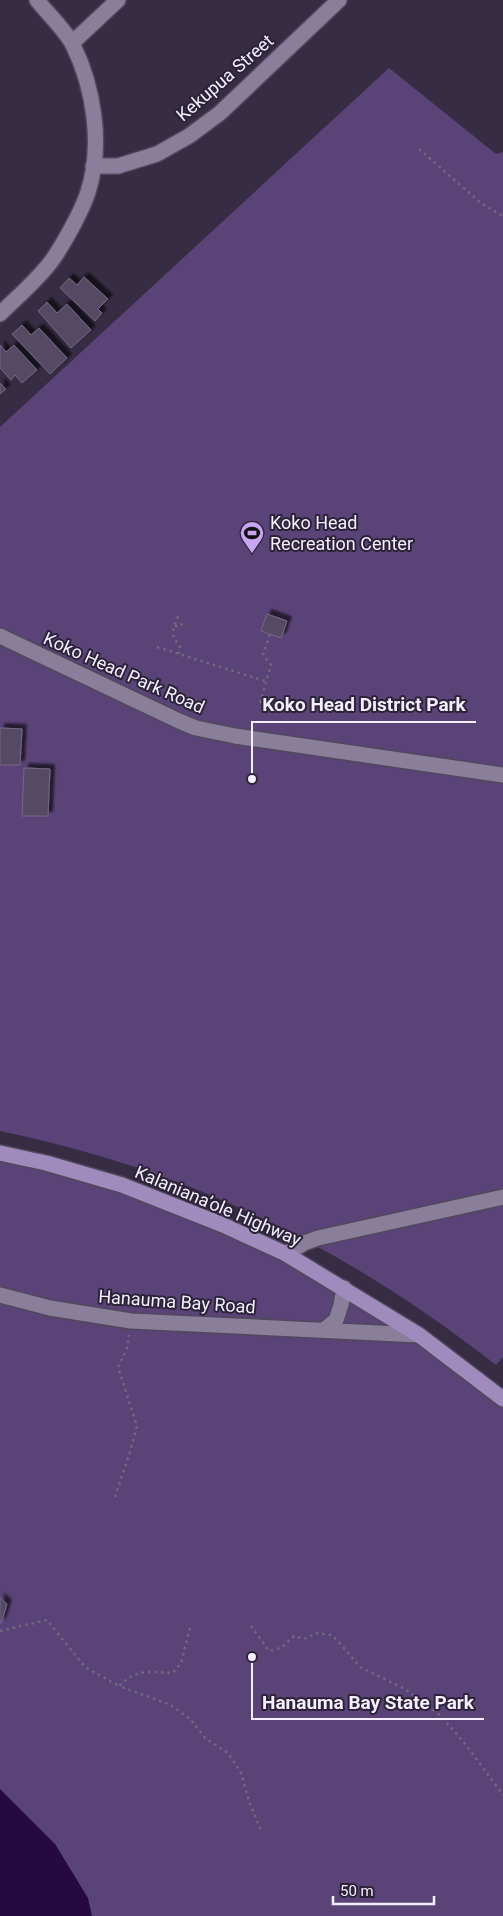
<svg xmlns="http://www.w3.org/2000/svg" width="503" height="1916" font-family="Roboto,sans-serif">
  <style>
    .green { fill: #5a4477 }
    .water { fill: #260a3f }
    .building { fill: #544963; stroke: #746984; filter: url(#shadow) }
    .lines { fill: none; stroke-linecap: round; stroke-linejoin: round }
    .minor-casing { stroke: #51485d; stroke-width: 18 }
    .major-casing { stroke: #51485d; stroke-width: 18 }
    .path { stroke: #71687e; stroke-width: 2.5; stroke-dasharray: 2.5 4; stroke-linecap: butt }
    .minor { stroke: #8a7f9a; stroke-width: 15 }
    .major { stroke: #a08bbd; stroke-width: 15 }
    .labels { text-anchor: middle; stroke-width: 4; stroke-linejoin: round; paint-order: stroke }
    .street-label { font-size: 18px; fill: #f4eefe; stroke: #2c2339 }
    .poi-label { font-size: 18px; fill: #f4eefe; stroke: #2c2339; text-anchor: start }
    .leader { fill: none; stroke: #f4eefe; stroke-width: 2 }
    .callout-dot { fill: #f4eefe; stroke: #2c2339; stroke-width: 2 }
    .callout-label { font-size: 19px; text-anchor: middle; font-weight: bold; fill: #f4eefe; stroke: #2c2339; stroke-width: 4; stroke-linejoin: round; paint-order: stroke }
  </style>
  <defs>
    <filter id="shadow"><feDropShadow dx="4.5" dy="-4.5" stdDeviation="1" flood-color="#0009"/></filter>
  </defs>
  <rect width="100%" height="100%" fill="#362c44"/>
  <path class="green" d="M389,68L496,154L503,152V1357L496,1365C345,1247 189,1170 0,1131V427Z
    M0,1153L46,1163L286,1254L503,1399V1916H0Z"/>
  <path class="water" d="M0,1789L55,1844L88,1898L92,1916H0Z"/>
  <path class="building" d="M84,277L108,299L98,309L102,313L95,321L60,288L69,278L77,285Z
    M47,302L57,313L67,304L91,330L71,348L38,311Z
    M22,325L31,335L39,328L67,358L50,374L12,334Z
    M0,345L6,352L14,345L37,370L22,383L15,375L11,380L0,368Z
    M0,383L6,389L0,394Z
    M267,614L287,621L281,638L261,631Z
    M0,728L22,729L20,765H0Z
    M24,768L50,769L48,816H22Z
    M0,1598L7,1604L1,1623H0Z"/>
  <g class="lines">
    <g class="minor-casing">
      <path id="minor" d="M72,43L118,0
        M93,166H118L157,154L189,136L220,113L339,0
        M0,314C18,296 38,280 53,259C64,243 82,211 88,192C103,145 94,88 73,45C66,31 47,13 37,0
        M0,636L179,721L196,728L235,736L503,775
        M286,1254L304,1243L318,1238L503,1197
        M0,1295L50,1308L131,1321L419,1335
        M324,1330L336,1320L341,1305L344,1288"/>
    </g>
    <g class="major-casing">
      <path id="major" d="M0,1153L46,1163L122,1185L223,1225L286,1254L419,1335L503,1399"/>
    </g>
    <path class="path" d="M419,149L482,204L503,216
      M178,616C173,630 169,634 180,646L179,654
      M175,626H181L183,621
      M157,647L265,681
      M260,703L271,665L263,655L270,634
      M115,1497L130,1452L137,1426L118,1367L127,1349L129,1335
      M251,1626L269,1651L281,1648L294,1636L304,1639L317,1633L331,1635L337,1640L360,1667L405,1689L441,1716L466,1745L503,1795
      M190,1628L181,1663L173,1673C150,1672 137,1668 119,1686L171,1705L191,1720L205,1738L228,1753L241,1773L249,1801L262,1833
      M0,1631L47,1620L85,1667L119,1686"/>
    <use href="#minor" class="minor"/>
    <use href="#major" class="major"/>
  </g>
  <defs>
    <g id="stadium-pin" transform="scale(1.25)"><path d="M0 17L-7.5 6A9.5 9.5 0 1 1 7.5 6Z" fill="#c6a6f0" stroke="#2c2339"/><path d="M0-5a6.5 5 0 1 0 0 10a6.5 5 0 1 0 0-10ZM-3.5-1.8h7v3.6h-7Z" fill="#111"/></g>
  </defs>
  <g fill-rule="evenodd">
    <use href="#stadium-pin" x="252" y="533"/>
  </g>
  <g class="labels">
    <g class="street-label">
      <text transform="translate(225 78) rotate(-41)" y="6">Kekupua Street</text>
      <text transform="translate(124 673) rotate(24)" y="6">Koko Head Park Road</text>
      <text transform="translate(218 1206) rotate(23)" y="6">Kalaniana’ole Highway</text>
      <text transform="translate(177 1302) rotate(4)" y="6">Hanauma Bay Road</text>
    </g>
    <g class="poi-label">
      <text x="270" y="529">Koko Head<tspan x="270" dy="21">Recreation Center</tspan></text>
    </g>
  </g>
  <path class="leader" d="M252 779L252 722H476M252 1657L252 1719H484"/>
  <g class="callout-dot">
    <circle cx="252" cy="779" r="5"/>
    <circle cx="252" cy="1657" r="5"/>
  </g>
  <g class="callout-label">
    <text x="364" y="711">Koko Head District Park</text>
    <text x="368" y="1709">Hanauma Bay State Park</text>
  </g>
  <path d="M333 1896v8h101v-8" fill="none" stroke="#f4eefe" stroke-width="2.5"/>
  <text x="340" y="1896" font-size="15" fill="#f4eefe" stroke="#2c2339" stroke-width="4" paint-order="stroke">50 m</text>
</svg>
